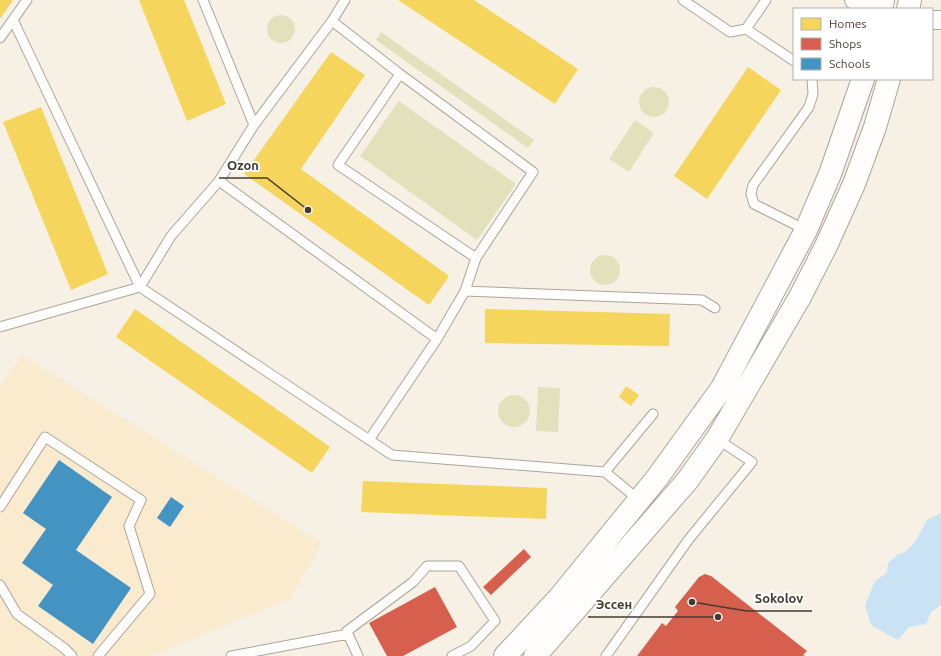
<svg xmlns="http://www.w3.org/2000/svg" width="941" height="656" font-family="Ubuntu,sans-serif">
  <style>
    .built { fill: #faeace }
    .green { fill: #e2e1bb }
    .water { fill: #cae3f4 }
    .homes { fill: #f6d55c }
    .shops { fill: #d6604d }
    .schools { fill: #4393c3 }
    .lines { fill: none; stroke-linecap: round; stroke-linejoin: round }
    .lane-casing { stroke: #aba59a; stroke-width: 11 }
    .street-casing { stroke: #aba59a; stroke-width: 20 }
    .secondary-casing { stroke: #aba59a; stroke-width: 24 }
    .lane { stroke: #fefdfb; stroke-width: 9 }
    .street { stroke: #fefdfb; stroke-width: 18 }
    .secondary { stroke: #fefdfb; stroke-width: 22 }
    .leader { fill: none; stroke: #433b2e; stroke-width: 1.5 }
    .callout-dot { fill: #433b2e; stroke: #fff; stroke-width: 1.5 }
    .callout-label { font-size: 13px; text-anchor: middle; font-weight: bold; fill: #433b2e; stroke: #fff; stroke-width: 4; stroke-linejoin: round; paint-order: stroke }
  </style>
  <rect width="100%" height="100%" fill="#f6f0e5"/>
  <path class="built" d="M22,355L322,543L290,599L150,656H0V385Z"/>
  <path class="green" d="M267 29a14 14 0 1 1 28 0a14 14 0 1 1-28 0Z
    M381,32L534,140L528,148L376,40Z
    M639 102a15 15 0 1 1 30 0a15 15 0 1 1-30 0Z
    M399,101L516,184L477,240L360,156Z
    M635,120L654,133L629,172L609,159Z
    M590 270a15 15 0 1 1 30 0a15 15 0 1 1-30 0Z
    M538,387L560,388L558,432L536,431Z
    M498 411a16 16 0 1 1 32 0a16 16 0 1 1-32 0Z"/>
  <path class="water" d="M941,513V605L931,612L926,624L909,627L898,640L871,625L865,605L875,581L887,573L888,563L897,555L905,552L915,542L927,520Z"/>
  <path class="homes" d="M0,0H13L0,19Z
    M139,0H184L226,104L187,121Z
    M398,0H474L578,69L555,104Z
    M331,52L365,75L301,169L449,276L429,305L244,174Z
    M748,67L781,90L707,199L674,176Z
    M41,107L108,274L71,290L3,122Z
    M135,309L330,447L312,473L116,337Z
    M485,309L670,314L669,346L485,343Z
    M626,386L639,395L631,406L619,397Z
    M363,481L547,488L546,519L361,512Z"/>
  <path class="shops" d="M524,549L531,557L491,595L483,587Z
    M705,574L711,576L807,651L803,655L805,656H637L662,623L666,626L678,611L675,607L699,577Z
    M435,587L457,627L403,656H387L369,623Z"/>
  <path class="schools" d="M59,460L112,497L76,550L131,588L93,644L38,606L53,585L22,563L46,529L23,513Z
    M171,497L184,506L170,527L157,518Z"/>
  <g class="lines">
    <g class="lane-casing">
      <path id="lane" d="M203,0L254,125
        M683,0L730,32L746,29L766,0
        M332,21L345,0
        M746,29L794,61
        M0,38L27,0
        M400,74L533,172L476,258
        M219,181L437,339
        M806,230L754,204L751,194L753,185L809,107L813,94L812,79
        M0,327L140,287L13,20
        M653,414L605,472L392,455L140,287L171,236L219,181L254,125L332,21L400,74L338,165L476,258L465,291L702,300L715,308
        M369,440L437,339L465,291
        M605,472L639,500
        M0,507L45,437L141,500L129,526L150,594L98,656
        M0,585L17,614L64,648L72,656
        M348,634L347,631L413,582L427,566H459L495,621L471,646L452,656
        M231,656L348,634L358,656
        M606,656L689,539L752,462L717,439"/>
    </g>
    <g class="street-casing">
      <path id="street" d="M854,0L874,9
        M932,20H941"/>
    </g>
    <g class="secondary-casing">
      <path id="secondary" d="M881,9L883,0
        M908,9L910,0
        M505,656L559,598L657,478L722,388L806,230L830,174L863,79
        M535,656L687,481L717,439L800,297L827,244L854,184L875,127L889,79"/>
    </g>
    <use href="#lane" class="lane"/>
    <use href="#street" class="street"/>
    <use href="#secondary" class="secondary"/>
  </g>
  <path class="leader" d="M308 210L267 178H219M692 602L747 611H812M718 617L640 617H588"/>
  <g class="callout-dot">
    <circle cx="308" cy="210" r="4"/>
    <circle cx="692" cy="602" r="4"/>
    <circle cx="718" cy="617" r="4"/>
  </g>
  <g class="callout-label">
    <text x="243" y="170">Ozon</text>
    <text x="779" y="603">Sokolov</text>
    <text x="614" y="609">Эссен</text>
  </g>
  <rect x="793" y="8" width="140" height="72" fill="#ffffff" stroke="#b4b1ab"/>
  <rect x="801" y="18" width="20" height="12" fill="#f6d55c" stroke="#b4b1ab"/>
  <text x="829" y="28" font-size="12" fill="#433b2e">Homes</text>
  <rect x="801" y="38" width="20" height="12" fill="#d6604d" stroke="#b4b1ab"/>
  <text x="829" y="48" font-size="12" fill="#433b2e">Shops</text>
  <rect x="801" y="58" width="20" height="12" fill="#4393c3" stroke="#b4b1ab"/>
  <text x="829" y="68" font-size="12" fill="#433b2e">Schools</text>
</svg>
